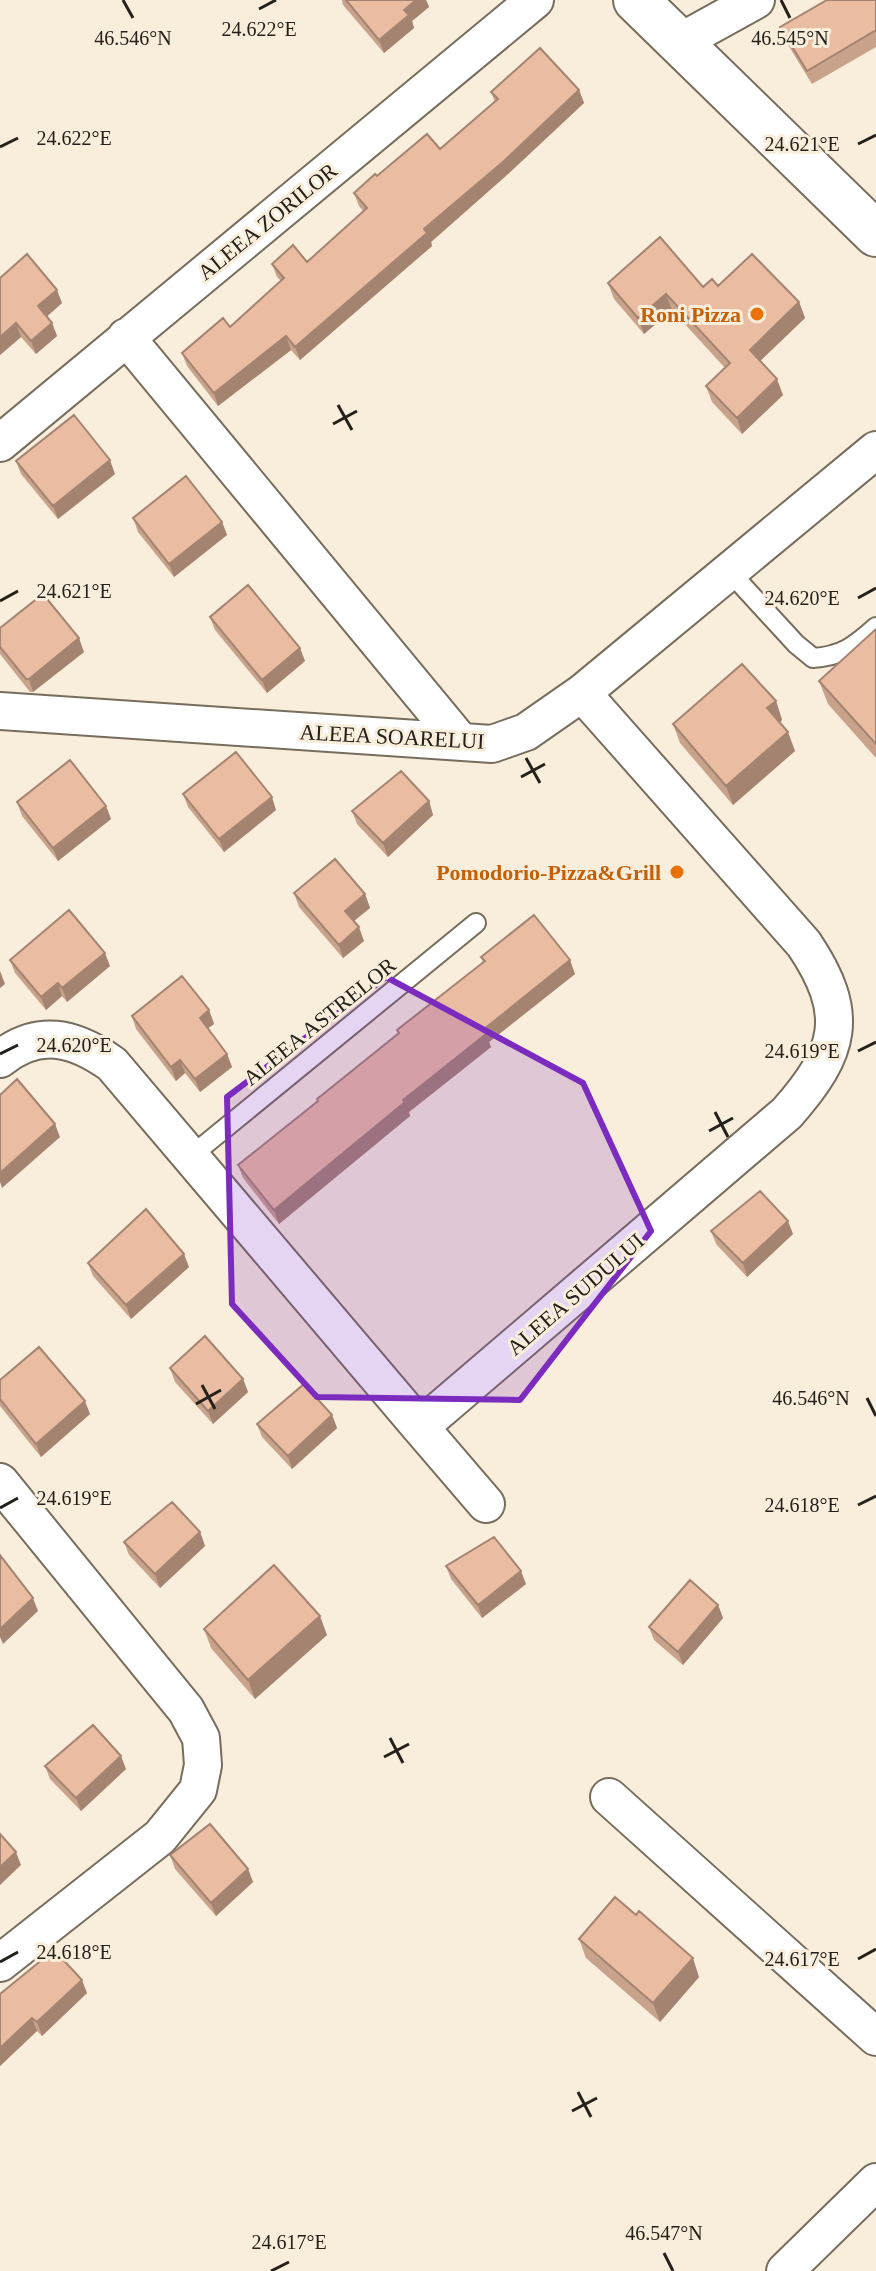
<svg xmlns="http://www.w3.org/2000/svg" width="876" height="2271" font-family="Georgia,serif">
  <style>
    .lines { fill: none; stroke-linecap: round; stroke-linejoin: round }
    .service-casing { stroke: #766d5d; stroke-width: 22 }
    .minor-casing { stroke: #766d5d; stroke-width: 40 }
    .secondary-casing { stroke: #766d5d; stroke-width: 48 }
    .service { stroke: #fff; stroke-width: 18 }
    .minor { stroke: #fff; stroke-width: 36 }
    .secondary { stroke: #fff; stroke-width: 44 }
    .wall { fill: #c9a28b }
    .shaded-wall { fill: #a48471 }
    .building { fill: #eabca2; stroke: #a48471; stroke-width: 2 }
    .marked { fill: #7b2cbf; fill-opacity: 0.2; stroke: #7b2cbf; stroke-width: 6; stroke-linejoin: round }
    .ticks { fill: none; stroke: #24201a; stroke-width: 3 }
    .food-dot { fill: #e8710a; stroke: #f8eedb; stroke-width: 3 }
    .labels { text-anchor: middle; stroke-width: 6; stroke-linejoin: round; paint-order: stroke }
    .street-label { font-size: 22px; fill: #24201a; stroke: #f8eedb }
    .food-label { font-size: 22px; font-weight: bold; fill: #c56008; stroke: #f8eedb; text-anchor: end }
    .ticks-label { font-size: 20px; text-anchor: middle; fill: #24201a; stroke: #f8eedb; stroke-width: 6; stroke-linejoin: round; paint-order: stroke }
  </style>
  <rect width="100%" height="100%" fill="#f8eedb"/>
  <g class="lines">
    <g class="service-casing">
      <path id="service" d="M729,571L796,644L813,658C842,656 855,646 876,627
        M191,1156L476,923"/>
    </g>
    <g class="minor-casing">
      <path id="minor" d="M680,42L756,0
        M126,337L460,741
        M0,443L535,0
        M0,711L492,744L526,732L582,693L876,450
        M0,1059C38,1028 74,1037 112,1064L420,1427L787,1113C841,1052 851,1014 804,944L582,693
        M420,1427L486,1504
        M0,1482L186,1710L201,1738L203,1765L198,1790L160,1837L0,1963
        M609,1797L876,2037
        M785,2271L876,2182"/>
    </g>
    <g class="secondary-casing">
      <path id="secondary" d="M636,0L876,234"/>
    </g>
    <use href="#service" class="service"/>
    <use href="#minor" class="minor"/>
    <use href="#secondary" class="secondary"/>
  </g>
  <path class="wall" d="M342,0H426L429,7L412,21L414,28L384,53L343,5Z
    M876,0V47L812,84L785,40L780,27Z
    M579,90L584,103L508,174L431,242L432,246L300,360L291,350L218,406L187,366L182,353L230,327L281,281L277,277L272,264L307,262L363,211L359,206L354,193L377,176L440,149L495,102L491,92Z
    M0,278L62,303L46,317L52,323L57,336L36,354L21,337L0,355Z
    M608,283L703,287L718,286L799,302L805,318L760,361L783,395L742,434L712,402L706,386L725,368L672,310L644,334L614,299Z
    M16,461L115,474L58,519L21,474Z
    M133,518L222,522L227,535L174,577L138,532Z
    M210,617L305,661L267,693L215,630Z
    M0,628L84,652L33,692H30L0,654Z
    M876,629V758L828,704L819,681Z
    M776,701L782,720L780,723L795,751L733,805L680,743L673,724Z
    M183,794L276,810L224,852L188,807Z
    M429,801L433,815L388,857L357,824L352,811Z
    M17,802L106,806L111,819L58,861L22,816Z
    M294,893L365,894L370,908L354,921L364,941L343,958L299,907Z
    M481,957L575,974L489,1042L491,1047L409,1112L410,1116L279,1224L243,1178L238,1165L318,1102L317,1099L398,1034L397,1030L483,963Z
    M10,960L110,966L67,1002L62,996L46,1010L15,973Z
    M209,1010L214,1024L208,1028L227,1054L232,1067L200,1092L185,1073L176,1081L136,1029L132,1016Z
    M711,1231L793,1234L747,1277L716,1244Z
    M88,1263L189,1267L131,1319L93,1276Z
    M170,1368L243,1379L248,1392L213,1424L175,1382Z
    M0,1380L90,1414L41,1457L0,1406Z
    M332,1415L337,1428L292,1469L262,1437L257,1424Z
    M200,1532L205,1546L160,1588L129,1555L124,1542Z
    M446,1566L526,1584L482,1618L451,1579Z
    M718,1605L723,1618L683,1665L654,1640L649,1627Z
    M204,1629L327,1635L255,1699L211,1648Z
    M45,1766L126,1769L81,1811L50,1779Z
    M170,1855L248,1869L253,1882L216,1916L175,1869Z
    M579,1939L699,1977L660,2022L586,1958Z
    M87,1993L42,2036L37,2031L0,2066V1994Z"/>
  <path class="shaded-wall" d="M416,0H426L429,7L412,21L414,28L384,53L379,40L404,10Z
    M579,90L584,103L508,174L431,242L432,246L300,360L295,347Z
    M57,290L62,303L43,320L38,306Z
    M666,294L672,310L644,334L638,318Z
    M799,302L805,318L755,366L750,350Z
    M16,323L21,337L0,355V337Z
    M52,323L57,336L36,354L31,341Z
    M286,336L291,350L218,406L214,393Z
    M777,379L783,395L742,434L737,418Z
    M110,460L115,474L58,519L53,506Z
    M222,522L227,535L174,577L169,564Z
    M79,638L84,652L33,692L29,679Z
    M300,648L305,661L267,693L262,680Z
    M776,701L782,720L774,727L767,708Z
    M788,732L795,751L733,805L726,786Z
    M272,797L276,810L224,852L219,839Z
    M429,801L433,815L388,857L383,843Z
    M106,806L111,819L58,861L53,848Z
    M365,894L370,908L350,924L345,911Z
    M359,927L364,941L343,958L339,945Z
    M105,953L110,966L67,1002L62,988Z
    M570,960L575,974L489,1042L491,1047L409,1112L410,1116L279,1224L274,1210L483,1030Z
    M0,971L5,984L0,988Z
    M58,983L62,996L46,1010L41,997Z
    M209,1010L214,1024L204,1031L200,1018Z
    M227,1054L232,1067L200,1092L195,1079Z
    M180,1060L185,1073L176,1081L171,1067Z
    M55,1124L60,1137L2,1188L0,1182V1173Z
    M788,1221L793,1234L747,1277L743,1263Z
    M184,1254L189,1267L131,1319L126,1305Z
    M243,1379L248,1392L213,1424L208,1411Z
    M85,1401L90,1414L41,1457L36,1444Z
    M332,1415L337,1428L292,1469L288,1456Z
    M200,1532L205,1546L160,1588L155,1574Z
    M521,1571L526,1584L482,1618L478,1605Z
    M33,1598L38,1611L3,1644L0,1637V1629Z
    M718,1605L723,1618L683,1665L678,1652Z
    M320,1616L327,1635L255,1699L248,1680Z
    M121,1756L126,1769L81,1811L76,1798Z
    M16,1852L21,1865L0,1885V1867Z
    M248,1869L253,1882L216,1916L211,1903Z
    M693,1958L699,1977L660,2022L653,2003Z
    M82,1980L87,1993L42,2036L37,2022Z
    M32,2018L37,2031L0,2066V2048Z"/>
  <path class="building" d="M346,0H416L404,10L409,15L379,40Z
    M827,0H876V30L807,71L780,27Z
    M540,48L579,90L504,161L424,229L427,233L295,347L286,336L214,393L182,353L223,318L230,327L284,278L272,264L293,245L307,262L367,208L354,193L375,174L377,176L427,134L440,149L498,99L491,92Z
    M660,237L703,287L712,279L718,286L752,254L799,302L750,350L777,379L737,418L706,386L730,363L666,294L638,318L608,283Z
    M27,254L57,290L38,306L52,323L31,341L16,323L0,337V278Z
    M74,415L110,460L53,506L16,461Z
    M186,476L222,522L169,564L133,518Z
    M248,585L300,648L262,680L210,617Z
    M43,594L79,638L29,679H26L0,647V628Z
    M876,629V744L819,681Z
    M742,664L776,701L767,708L788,732L726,786L673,724Z
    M236,752L272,797L219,839L183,794Z
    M70,760L106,806L53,848L17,802Z
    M401,771L429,801L383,843L352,811Z
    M335,859L365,894L345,911L359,927L339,945L294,893Z
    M69,910L105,953L62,988L58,983L41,997L10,960Z
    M534,915L570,960L483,1030L486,1034L403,1100L405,1102L274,1210L238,1165L318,1101L317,1099L399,1033L397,1030L485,961L481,957Z
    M182,976L209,1010L200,1018L227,1054L195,1079L180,1060L171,1067L132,1016Z
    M17,1079L55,1124L0,1173V1095Z
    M760,1191L788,1221L743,1263L711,1231Z
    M146,1209L184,1254L126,1305L88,1263Z
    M205,1336L243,1379L208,1411L170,1368Z
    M39,1347L85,1401L36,1444L0,1399V1380Z
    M304,1384L332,1415L288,1456L257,1424Z
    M172,1502L200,1532L155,1574L124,1542Z
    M494,1537L521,1571L478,1605L446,1566Z
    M0,1555L33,1598L0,1629Z
    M274,1565L320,1616L248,1680L204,1629Z
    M690,1580L718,1605L678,1652L649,1627Z
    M93,1725L121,1756L76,1798L45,1766Z
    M210,1824L248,1869L211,1903L170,1855Z
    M0,1834L16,1852L0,1867Z
    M615,1897L636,1915L639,1911L693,1958L653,2003L579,1939Z
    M54,1950L82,1980L37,2022L32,2018L0,2048V1994Z"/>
  <path class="marked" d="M386,977L583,1083L651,1231L520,1400L317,1397L232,1304L227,1097Z"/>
  <path class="ticks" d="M123,0L133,18M781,0L790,18M259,9L276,0M858,144L876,135M0,147L18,138M338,405L352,430M333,424L357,411M858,598L876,588M0,601L18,591M526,758L540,783M521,777L545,764M858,1051L876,1042M0,1054L18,1045M715,1112L728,1137M709,1131L733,1118M202,1385L215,1409M867,1398L876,1416M196,1404L221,1390M858,1505L876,1496M0,1508L18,1498M390,1738L403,1763M384,1757L409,1744M858,1959L876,1949M0,1962L18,1952M578,2092L591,2117M572,2111L597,2098M664,2253L673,2271M271,2271L289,2262"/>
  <g class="food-dot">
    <circle cx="757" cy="314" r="8"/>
    <circle cx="677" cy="872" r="8"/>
  </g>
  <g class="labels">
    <g class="street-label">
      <text transform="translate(267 221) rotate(-39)" y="8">ALEEA ZORILOR</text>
      <text transform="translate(392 736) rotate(3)" y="8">ALEEA SOARELUI</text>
      <text transform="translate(319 1021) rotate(-39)" y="8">ALEEA ASTRELOR</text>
      <text transform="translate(575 1294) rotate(-41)" y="8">ALEEA SUDULUI</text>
    </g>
    <g class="food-label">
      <text x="741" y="322">Roni Pizza</text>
      <text x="661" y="880">Pomodorio-Pizza&amp;Grill</text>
    </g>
  </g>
  <g class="ticks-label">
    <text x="259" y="36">24.622°E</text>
    <text x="790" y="45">46.545°N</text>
    <text x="133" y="45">46.546°N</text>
    <text x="74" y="145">24.622°E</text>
    <text x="802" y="151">24.621°E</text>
    <text x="74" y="598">24.621°E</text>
    <text x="802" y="605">24.620°E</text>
    <text x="74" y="1052">24.620°E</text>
    <text x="802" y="1058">24.619°E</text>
    <text x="811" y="1405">46.546°N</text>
    <text x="74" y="1505">24.619°E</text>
    <text x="802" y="1512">24.618°E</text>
    <text x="74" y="1959">24.618°E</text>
    <text x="802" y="1966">24.617°E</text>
    <text x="664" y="2240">46.547°N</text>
    <text x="289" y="2249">24.617°E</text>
  </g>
</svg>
